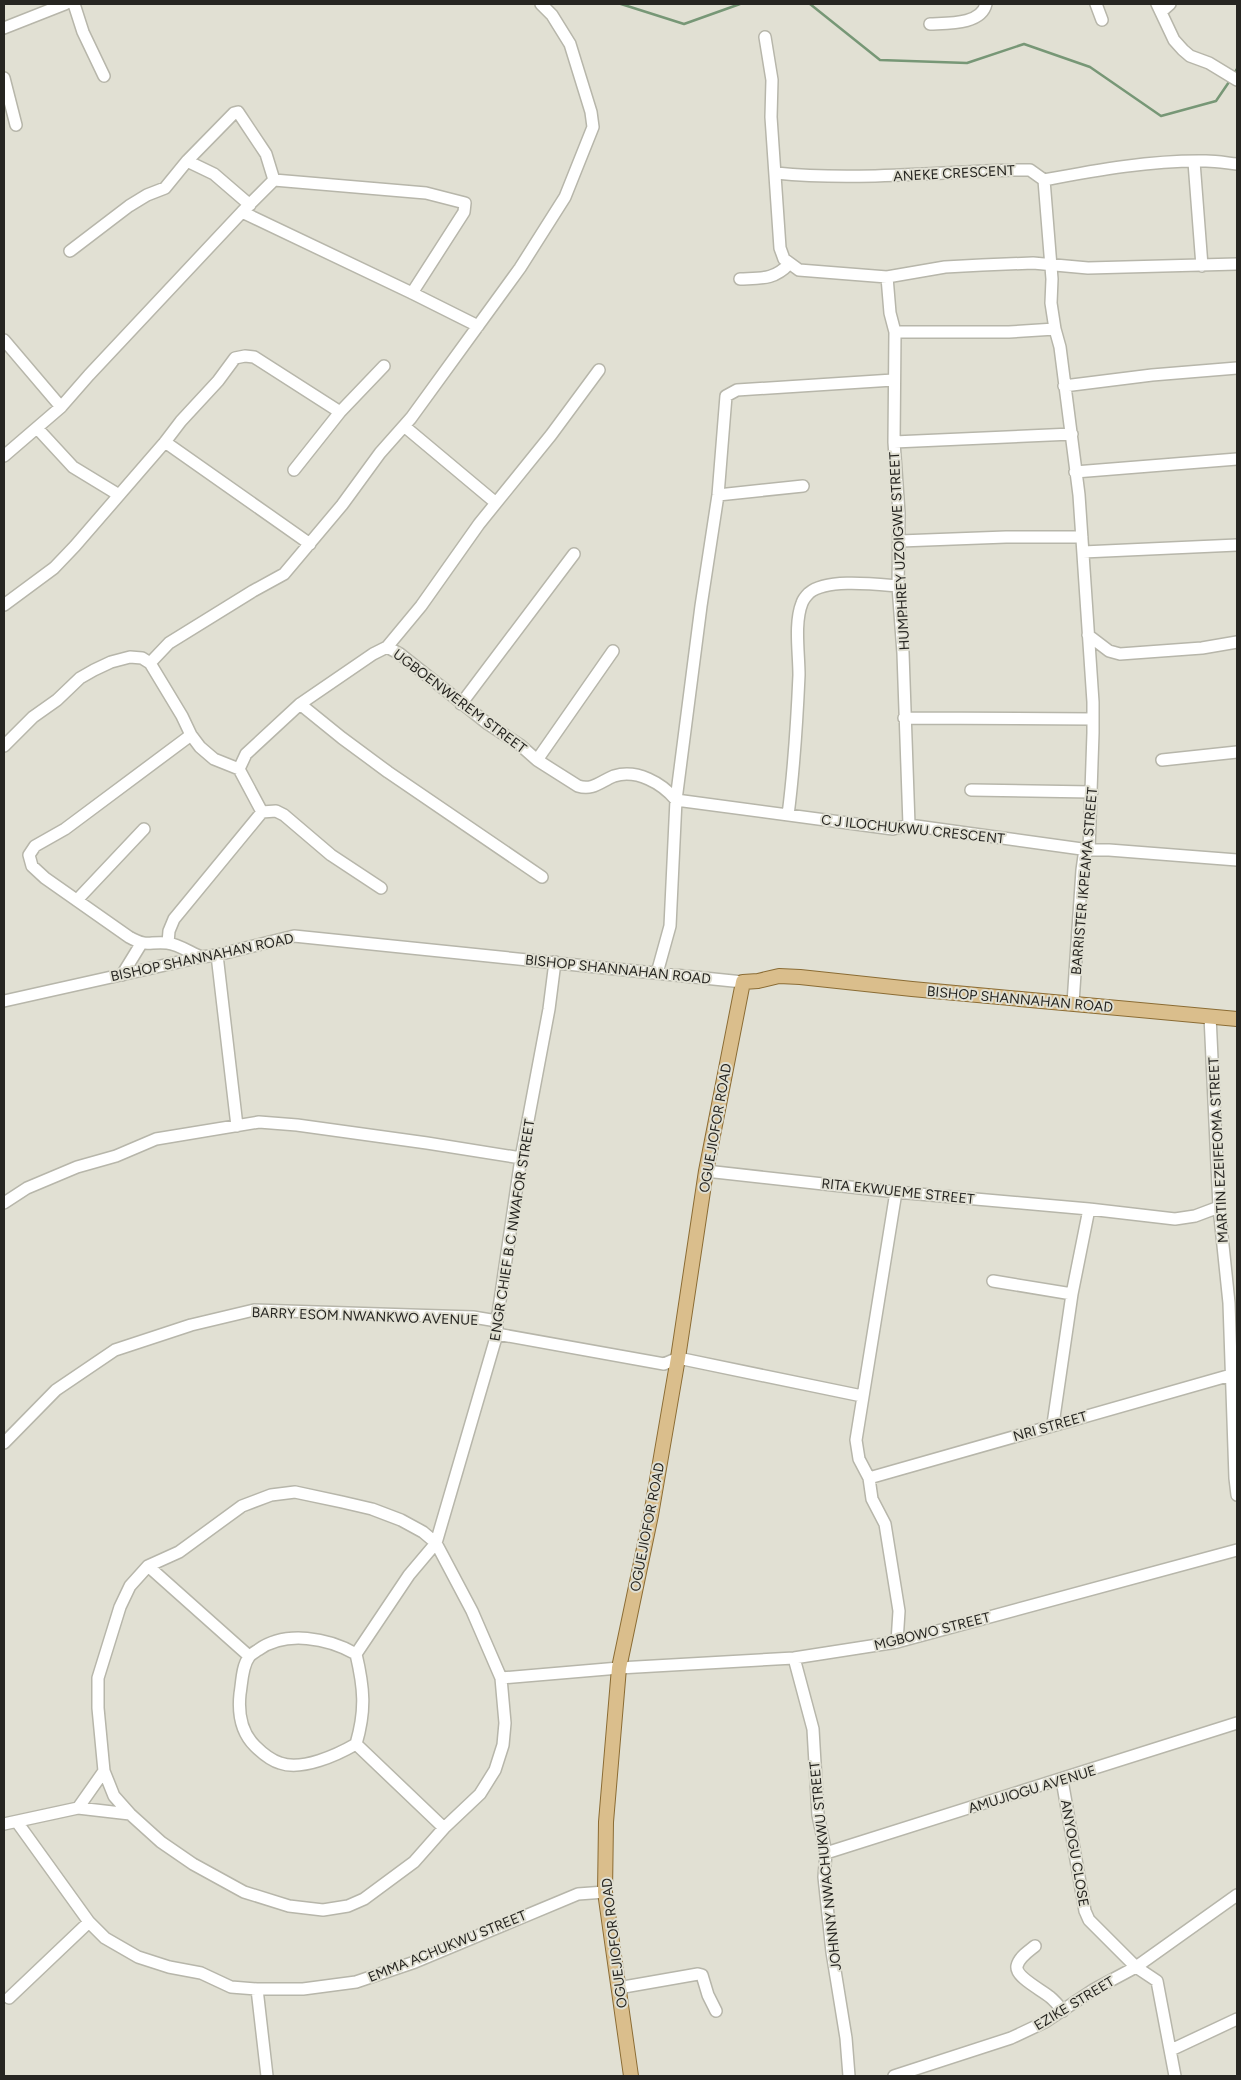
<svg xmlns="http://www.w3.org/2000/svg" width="1241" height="2080" font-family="Figtree,sans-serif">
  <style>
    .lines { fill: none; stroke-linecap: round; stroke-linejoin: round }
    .stream { stroke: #779776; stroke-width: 2.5 }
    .minor-casing { stroke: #b7b6aa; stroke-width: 14 }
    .major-casing { stroke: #8b6c34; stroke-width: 16 }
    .minor { stroke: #fff; stroke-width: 11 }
    .major { stroke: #dabe8c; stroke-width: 14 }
    .labels { text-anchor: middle; stroke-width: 4; stroke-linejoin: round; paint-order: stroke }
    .street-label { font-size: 14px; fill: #262521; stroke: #e1e0d3 }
  </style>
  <rect width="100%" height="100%" fill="#e1e0d3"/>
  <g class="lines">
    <path class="stream" d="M621,4L684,24L740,4
      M810,4L880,60L967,63L1024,44L1090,67L1161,116L1216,101L1231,79
      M1234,74L1237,69"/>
    <g class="minor-casing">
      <path id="minor" d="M74,4L83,32L104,76
        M1096,4L1102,20
        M1157,4L1174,40L1183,50L1190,56L1209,63L1237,80
        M1161,12L1170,4
        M930,24C947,23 981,25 986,4
        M4,28L65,4
        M765,37L772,80L771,117L780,248L784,259L799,270L887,277L945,267L982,265L1033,263L1088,268L1237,264
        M4,78L16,125
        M187,161L214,174L250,205
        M1194,162L1202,266
        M776,173C854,181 934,172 1013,170H1030L1044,180
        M1044,180L1052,279L1051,303L1055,329L1060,347L1079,495L1093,702V733L1089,850L1084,856L1082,870L1073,1003
        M1044,180C1097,170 1152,160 1206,161C1217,161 1227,163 1237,164
        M242,212L274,180L426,193L465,203L464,212L412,293
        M70,251L129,206L147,195L165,188L187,161L234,113L238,112L266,154L274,180
        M887,277L890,313L895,332L894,442L899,513L898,586L903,653L909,825
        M740,279C761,278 774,280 789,264
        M895,332H1009L1055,329
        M4,340L61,407
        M1064,386L1152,375L1237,368
        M404,426L496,503
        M37,428L73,467L119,495
        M165,442L310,544
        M894,442L1072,434
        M4,456L61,407L89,375L242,212L412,293L478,326
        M294,470L340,412L384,366
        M1075,472L1237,459
        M718,495L803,486
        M900,541L1006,537H1082
        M1083,552L1237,545
        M4,605L54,568L75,546L165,442L181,421L218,381L235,358L245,356L254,357L340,412
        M1088,635L1109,651L1120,654L1202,648L1237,642
        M387,647L400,654L488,724L520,745L537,760L578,786C593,791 601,781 614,776C637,769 662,783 676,800
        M150,663L169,643L253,591L284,574L342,505L380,453L411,418L520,268L565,197L593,127L591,112L570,44L552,15L541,4
        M300,704L342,738L388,772L542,877
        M461,704L574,554
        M904,718L1093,719
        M191,735L65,829L35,846L29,855L32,866L45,878L129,937C149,948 148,941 167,943C178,944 191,953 201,957
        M4,746L33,717L57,700L80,678L94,670L111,662L130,657L142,658L150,663L182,716L191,735L200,747L214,759L239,769L262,812
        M537,760L613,651
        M1162,760L1237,752
        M239,769L246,754L300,704L373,654L387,647L421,606L479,524L551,435L599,370
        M971,790L1092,792
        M676,800L893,829L909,825L1089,850H1109L1237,860
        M788,815C794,768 797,721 799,675C799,653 794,623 802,603C803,600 807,595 809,593C826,578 875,584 898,586
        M77,900L144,829
        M168,943L169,931L174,919L262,812L276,811L284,815L331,855L381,888
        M217,955L237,1126
        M657,973L670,926L676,800L701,606L718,495L726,396L737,390L893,380
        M122,975L141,944
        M4,1001L201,957L217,955L294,936L743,982
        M1210,1016L1219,1207L1229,1303L1235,1478L1237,1495
        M706,1171L896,1192L1089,1209L1175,1219L1195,1216L1219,1207
        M896,1192L856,1440L859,1459L869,1478L872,1499L885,1524L899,1611L897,1642
        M4,1203L27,1188L77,1167L116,1156L156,1139L259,1122L297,1125L427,1143L521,1158
        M993,1281L1072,1294
        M497,1334L664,1364L678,1358L862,1396
        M1053,1424L1072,1294L1089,1209
        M4,1443L56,1390L115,1350L191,1325L254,1310L473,1317L497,1321
        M869,1478L1231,1375
        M148,1566L249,1656
        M794,1658L813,1729L818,1815L826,1853L824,1877L832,1952L846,2038L849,2076
        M501,1678L619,1668L794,1658L897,1642L1237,1550
        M356,1744C337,1755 302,1771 280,1763C270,1760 262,1753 255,1746C241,1732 238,1713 240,1694C242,1682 242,1666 249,1657C251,1654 255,1652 258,1650C286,1630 328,1638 356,1654
        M104,1771L114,1796L130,1814
        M1062,1780L1085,1911L1089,1920L1136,1967L1157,1981L1175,2076
        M17,1822L89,1922L105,1938L138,1957L169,1967L201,1973L231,1987L257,1989H303L356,1982L415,1962L578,1894L605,1892
        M4,1824L78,1808L130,1814L161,1842L193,1864L244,1892L289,1906L323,1910L348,1906L364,1899L414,1862L444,1828L480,1794L495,1770L503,1745L505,1723L501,1678L472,1611L436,1543L423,1532L401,1520L372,1509L342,1502L295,1492L271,1495L242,1506L179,1552L148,1566L130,1586L120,1607L98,1678V1708L104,1771L78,1808
        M444,1828L356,1744C366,1710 364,1688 356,1654L409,1575L436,1543L497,1334V1321L521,1158L549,1009L555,962
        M826,1853L1237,1723
        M1035,1946C1029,1951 1019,1957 1017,1966C1015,1977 1042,1990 1050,1997C1055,2001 1059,2006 1063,2011
        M618,1988L698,1974L702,1975L708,1995L716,2011
        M257,1989L267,2076
        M9,1998L89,1922
        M1171,2050L1237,2019
        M894,2076L1011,2038L1045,2022L1093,1990L1136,1967L1237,1895"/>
    </g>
    <g class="major-casing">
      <path id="major" d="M631,2076L605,1892L606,1822L619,1668L651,1515L678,1358L706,1171L743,982L758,981L779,976L800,977L912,989L1237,1019"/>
    </g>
    <use href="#minor" class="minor"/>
    <use href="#major" class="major"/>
  </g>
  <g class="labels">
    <g class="street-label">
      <text transform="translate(954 173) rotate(-3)" y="5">ANEKE CRESCENT</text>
      <text transform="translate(899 551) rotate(-93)" y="5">HUMPHREY UZOIGWE STREET</text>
      <text transform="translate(460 701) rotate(37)" y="5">UGBOENWEREM STREET</text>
      <text transform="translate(913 829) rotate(6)" y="5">C J ILOCHUKWU CRESCENT</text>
      <text transform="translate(1084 881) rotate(-85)" y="5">BARRISTER IKPEAMA STREET</text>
      <text transform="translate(202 957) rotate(-12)" y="5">BISHOP SHANNAHAN ROAD</text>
      <text transform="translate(618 969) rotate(6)" y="5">BISHOP SHANNAHAN ROAD</text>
      <text transform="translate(1020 999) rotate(5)" y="5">BISHOP SHANNAHAN ROAD</text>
      <text transform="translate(715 1128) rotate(-80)" y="5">OGUEJIOFOR ROAD</text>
      <text transform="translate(1218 1150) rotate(-93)" y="5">MARTIN EZEIFEOMA STREET</text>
      <text transform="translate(898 1191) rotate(6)" y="5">RITA EKWUEME STREET</text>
      <text transform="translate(512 1230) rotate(-81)" y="5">ENGR CHIEF B C NWAFOR STREET</text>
      <text transform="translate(365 1316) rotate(2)" y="5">BARRY ESOM NWANKWO AVENUE</text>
      <text transform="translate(1050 1426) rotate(-16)" y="5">NRI STREET</text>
      <text transform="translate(647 1527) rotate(-79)" y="5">OGUEJIOFOR ROAD</text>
      <text transform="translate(932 1631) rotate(-14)" y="5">MGBOWO STREET</text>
      <text transform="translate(1032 1789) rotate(-17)" y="5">AMUJIOGU AVENUE</text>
      <text transform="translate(1075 1853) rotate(80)" y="5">ANYOGU CLOSE</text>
      <text transform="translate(825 1866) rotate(-96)" y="5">JOHNNY NWACHUKWU STREET</text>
      <text transform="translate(614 1943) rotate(-97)" y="5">OGUEJIOFOR ROAD</text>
      <text transform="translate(447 1946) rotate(-22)" y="5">EMMA ACHUKWU STREET</text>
      <text transform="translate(1074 2003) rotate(-31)" y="5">EZIKE STREET</text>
    </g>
  </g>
  <rect width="1241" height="2080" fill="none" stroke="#262521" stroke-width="10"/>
</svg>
